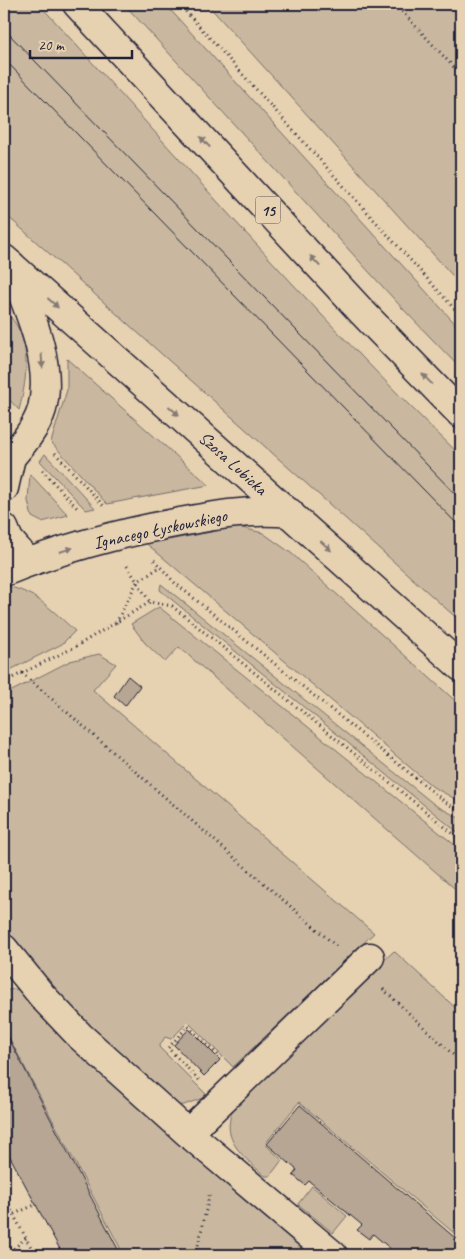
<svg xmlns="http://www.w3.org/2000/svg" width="465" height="1259" font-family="Caveat,sans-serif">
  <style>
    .green { fill: #c9b89f; stroke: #766d6d }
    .building { fill: #b6a693; stroke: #22223b }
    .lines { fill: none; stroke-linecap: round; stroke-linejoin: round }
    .minor-casing { stroke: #22223b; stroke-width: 31 }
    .tertiary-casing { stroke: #22223b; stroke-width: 31 }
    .primary-casing { stroke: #22223b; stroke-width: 31 }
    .path { stroke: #22223b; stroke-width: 3; stroke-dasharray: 1 4; stroke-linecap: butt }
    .minor { stroke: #e6d1b0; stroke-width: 28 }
    .tertiary { stroke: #e6d1b0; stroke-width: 28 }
    .primary { stroke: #e6d1b0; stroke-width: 28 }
    .tram { stroke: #22223b; stroke-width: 1 }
    .oneway { fill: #847a76 }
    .labels { text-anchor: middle; stroke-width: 4; stroke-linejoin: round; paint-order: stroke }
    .shield { fill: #e6d1b0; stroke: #5d565e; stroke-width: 1 }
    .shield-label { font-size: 16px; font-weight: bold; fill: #22223b }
    .street-label { font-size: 18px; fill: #22223b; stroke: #e6d1b0 }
  </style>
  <rect width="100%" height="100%" fill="#e6d1b0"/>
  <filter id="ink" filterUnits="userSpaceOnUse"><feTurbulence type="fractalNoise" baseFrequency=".02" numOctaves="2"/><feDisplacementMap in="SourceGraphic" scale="10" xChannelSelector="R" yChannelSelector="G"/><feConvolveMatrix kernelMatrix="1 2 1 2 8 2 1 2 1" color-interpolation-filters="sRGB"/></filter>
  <g filter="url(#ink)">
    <path class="green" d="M4,4H39C178,156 312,313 461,456V622L4,213Z
      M124,4H165L461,330V369L404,310Z
      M207,4H461V285Z
      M4,310C33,336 28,376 19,410L4,394Z
      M67,359L209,485L107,504L51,442L67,390Z
      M45,454L95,508L86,510L40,461Z
      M30,474L68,515L42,522L32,517L28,501Z
      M238,527L263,533L291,553L461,706V802L433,787L147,544Z
      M161,584L435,805L461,819V835L160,590Z
      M4,586C34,590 53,611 75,631L62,644L4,673Z
      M159,607L461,850V894L179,647L165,662L145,643L131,624Z
      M99,654L116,664L93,690L374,933L233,1067L188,1022L171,1039L165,1037L159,1047L208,1096L184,1105L172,1106L47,990L4,931V695L70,661Z
      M394,951L461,1013V1239L299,1102L265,1144L282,1160L270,1176H265C234,1149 214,1132 244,1091Z
      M14,989L21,990L320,1255H124L4,1028V991Z
      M312,1186L347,1216L333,1233L298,1204Z"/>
    <path class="building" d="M128,676L140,686L125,706L114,696Z
      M4,1029L121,1255H63L8,1153L4,1142Z
      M189,1029L220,1060L204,1076L174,1045Z
      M300,1105L461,1243V1255H398L373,1234L369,1239L357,1230L362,1225L309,1181L305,1185L293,1175L297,1170L267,1144Z"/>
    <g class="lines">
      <g class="minor-casing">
        <path id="minor" d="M4,488L11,457
          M4,528L9,540L28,562
          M4,949L43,997L80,1036L188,1133
          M333,1255L188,1133L370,957"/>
      </g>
      <g class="tertiary-casing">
        <path id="tertiary" d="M4,465C18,449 36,430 42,409C54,362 27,307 11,265
          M4,572C60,549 120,533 180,522C217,515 252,509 290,513"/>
      </g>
      <g class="primary-casing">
        <path id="primary" d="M77,4L362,312L461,414
          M4,259L461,667"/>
      </g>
      <path class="path" d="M179,4L461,316
        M395,4L461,75
        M55,453L104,506
        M42,470L79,510
        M154,560L175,583L444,801L461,812
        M127,566L150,602L172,606L461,840
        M116,623L137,582L160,567
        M22,673L336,946
        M4,682L75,647L150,602
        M383,989L461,1062
        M199,1080L168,1048L188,1026L221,1058
        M4,1144L5,1143
        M4,1197L35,1255
        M14,1214L37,1204
        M6,1255L26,1238
        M196,1255L210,1192"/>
      <use href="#minor" class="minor"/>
      <use href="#tertiary" class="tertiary"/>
      <use href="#primary" class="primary"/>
      <path class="tram" d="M4,29L461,500
        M4,59L461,528"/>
    </g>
    <defs><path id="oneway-solid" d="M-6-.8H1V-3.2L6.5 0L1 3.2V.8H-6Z" transform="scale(1.25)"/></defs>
    <g class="oneway">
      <use href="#oneway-solid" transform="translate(205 142) rotate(-133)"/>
      <use href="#oneway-solid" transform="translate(315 261) rotate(-133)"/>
      <use href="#oneway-solid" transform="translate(53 303) rotate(42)"/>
      <use href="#oneway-solid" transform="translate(42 361) rotate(86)"/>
      <use href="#oneway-solid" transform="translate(427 379) rotate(-134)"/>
      <use href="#oneway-solid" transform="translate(174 411) rotate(42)"/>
      <use href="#oneway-solid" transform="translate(326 546) rotate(42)"/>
      <use href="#oneway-solid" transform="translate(66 550) rotate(-17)"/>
    </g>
  </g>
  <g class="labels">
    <rect class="shield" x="255.5" y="196.5" width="25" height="27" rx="4"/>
    <g class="shield-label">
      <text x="268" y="216">15</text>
    </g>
    <g class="street-label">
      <text transform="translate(233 463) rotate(42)" y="6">Szosa Lubicka</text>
      <text transform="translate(160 529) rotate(-12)" y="6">Ignacego Łyskowskiego</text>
    </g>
  </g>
  <rect width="465" height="1259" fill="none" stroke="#e6d1b0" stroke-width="20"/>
  <rect x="10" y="10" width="445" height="1239" fill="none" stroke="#22223b" stroke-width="2" filter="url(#ink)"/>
  <path d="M30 50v8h102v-8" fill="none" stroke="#22223b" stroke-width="2.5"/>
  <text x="38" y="50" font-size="15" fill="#22223b" stroke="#e6d1b0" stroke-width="4" paint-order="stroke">20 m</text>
</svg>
